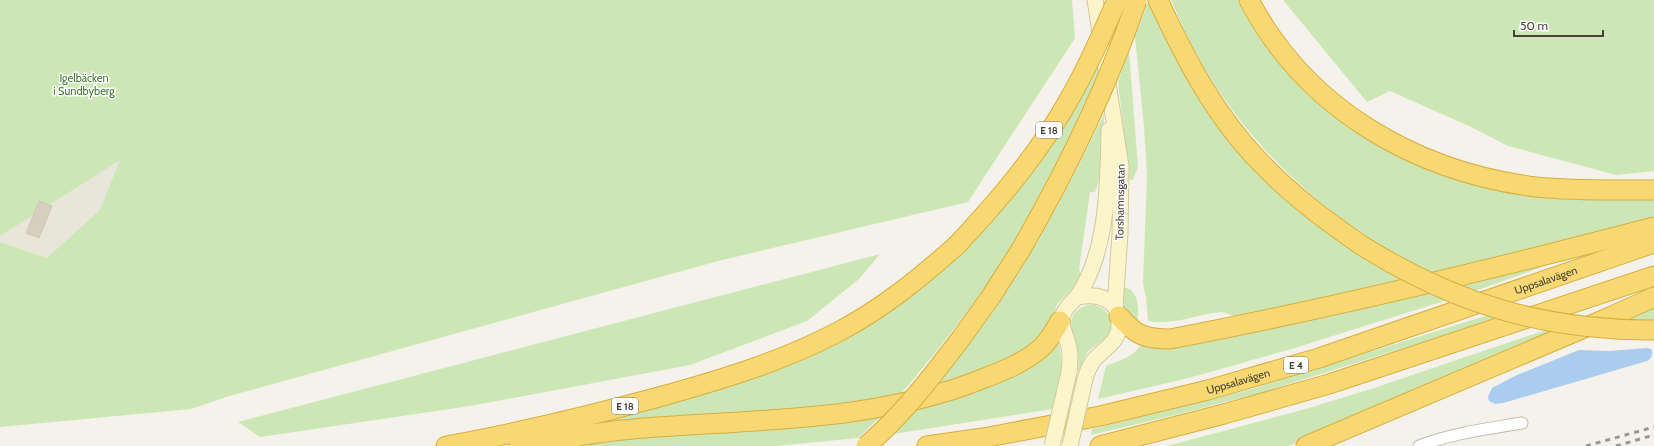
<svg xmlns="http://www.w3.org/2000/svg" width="1654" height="446" font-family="Cabin,sans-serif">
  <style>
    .residential { fill: #e8e5d9 }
    .green { fill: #cce7b5 }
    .water { fill: #ace }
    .building { fill: #d6cfc0; stroke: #d0c8b3 }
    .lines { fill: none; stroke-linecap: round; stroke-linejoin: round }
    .street-casing { stroke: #c0bbad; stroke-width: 13 }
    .secondary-casing { stroke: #d2c89c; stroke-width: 17 }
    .highway-casing { stroke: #d7ae41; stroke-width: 21 }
    .street { stroke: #fff; stroke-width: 11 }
    .secondary { stroke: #fcf5cc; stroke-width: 15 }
    .highway { stroke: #f8d872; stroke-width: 19 }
    .rail { stroke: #989898; stroke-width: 3; stroke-dasharray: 5 5; stroke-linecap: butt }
    .secondary-bridge-casing { stroke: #d2c89c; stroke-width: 17; stroke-linecap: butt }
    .highway-bridge-casing { stroke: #d7ae41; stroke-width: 21; stroke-linecap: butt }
    .secondary-bridge { stroke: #fcf5cc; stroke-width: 15 }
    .highway-bridge { stroke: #f8d872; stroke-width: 19 }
    .labels { text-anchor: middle; stroke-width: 3; stroke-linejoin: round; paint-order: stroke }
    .shield { fill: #fff; stroke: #7f7b74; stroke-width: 1 }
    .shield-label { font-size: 10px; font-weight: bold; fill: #484338 }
    .park-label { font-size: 11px; fill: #43782d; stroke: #fff }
    .street-label { font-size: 11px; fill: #484338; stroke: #fff }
  </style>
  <rect width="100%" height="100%" fill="#f4f2ea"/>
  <path class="residential" d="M123,153L101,210L47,258L0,242V206Z"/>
  <path class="green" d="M0,0H1072L1075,38L968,202L718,261L226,397L191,409L0,427V242L47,258L100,210L120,160L0,236Z
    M1149,0L1184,72L1335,238L1370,263L1408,283L1242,318C1236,317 1224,312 1221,312C1196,314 1174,326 1148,321L1146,297L1143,284L1147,175L1144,126L1135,37Z
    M1171,0H1241L1249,15L1405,157L1654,196V218L1438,276C1342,230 1266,166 1209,76C1194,52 1182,25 1171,0Z
    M1283,0H1654V171L1616,175L1508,146L1469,126L1390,91L1367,102Z
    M1129,52L1138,167L1133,180H1130L1126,168L1124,132L1118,81Z
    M1097,64L1099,79C1082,116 1066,155 1046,191C1005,264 954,333 898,397L842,406L573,426L879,317L910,297L944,268Z
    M1104,114L1103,169L1095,192H1090L1079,270L1083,279L1057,304L1050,327L1019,356L933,390C956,361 978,333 999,303C1040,243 1073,179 1104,114Z
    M880,254L859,279L807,321L690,365L470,406L260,437L238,422Z
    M1564,259L1475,291L1456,284Z
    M1121,287C1141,287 1139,313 1137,327C1124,312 1123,306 1121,287Z
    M1428,291L1447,300L1295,348L1189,378L1098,399L1106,366C1121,359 1133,359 1142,342Z
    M1093,304C1109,309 1119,325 1104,339C1098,344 1092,347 1087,353C1084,359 1082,365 1081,371L1078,370C1079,361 1079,351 1076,342C1075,337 1073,334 1072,330C1068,314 1079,306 1093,304Z
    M1654,306V321L1623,320Z
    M1488,315L1498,318L1257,394L1167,417L1091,435L1092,429L1252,389Z
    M1548,329L1560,332L1303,441L1288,446H1167L1309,408L1371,389Z
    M1057,338C1066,365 1059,383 1053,409L893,434L920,406Z
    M884,413L858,438L776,446H571L622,438Z"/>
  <path class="water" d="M1647,348L1651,349C1653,354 1652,358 1647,361L1503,403L1495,404L1489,401L1488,397L1492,388L1517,375L1579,350L1609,351Z"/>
  <path class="building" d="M39,201L52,206L39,238L26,233Z"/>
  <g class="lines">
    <g class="street-casing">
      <path id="street" d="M1419,446C1452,433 1487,429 1522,423"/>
    </g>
    <g class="secondary-casing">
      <path id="secondary" d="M1095,0L1121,166L1120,234L1115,307
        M1077,297C1108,252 1108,183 1109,130
        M1069,372C1070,363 1071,355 1069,347C1062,322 1054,318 1077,297C1091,295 1103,294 1114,306C1117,309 1118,315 1119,320C1121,342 1106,346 1094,360C1090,365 1087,372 1085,379"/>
    </g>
    <g class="highway-casing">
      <g id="highway">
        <path d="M1158,0C1185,58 1215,116 1260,162C1290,194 1325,220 1361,245"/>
        <path d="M1249,0C1306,109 1416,172 1536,187C1575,191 1615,190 1654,190"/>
        <path d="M1119,316C1135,335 1145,339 1170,339C1333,308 1494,269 1654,227"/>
        <path d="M962,337L992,295L1020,251"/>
        <path d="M446,446C518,433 589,416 659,397C720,380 781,362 838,332C882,309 920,278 957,245"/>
        <path d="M519,446C557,440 595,432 633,429C749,419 873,423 982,379C1003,371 1024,363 1041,348C1049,341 1055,330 1060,321"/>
        <path id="s1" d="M927,446L983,438L1100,416L1208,390L1319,358L1654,243"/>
        <path d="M1100,446L1224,414L1329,384L1654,276"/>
        <path d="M1306,446L1610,317L1654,297"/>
      </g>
    </g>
    <use href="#street" class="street"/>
    <use href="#secondary" class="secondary"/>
    <use href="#highway" class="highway"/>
    <path class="rail" d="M1586,446L1654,427
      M1616,446L1654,435"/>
    <g class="secondary-bridge-casing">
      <path id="secondary-bridge" d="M1052,446L1069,372
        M1070,446L1085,379"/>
    </g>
    <g class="highway-bridge-casing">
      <path id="highway-bridge" d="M957,245C1000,199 1041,151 1071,96C1089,65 1103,32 1117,0
        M1361,245C1455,304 1543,330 1654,330
        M1020,251C1067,170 1107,88 1137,0
        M866,446C903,415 933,375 962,337"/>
    </g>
    <use href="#secondary-bridge" class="secondary-bridge"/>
    <use href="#highway-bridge" class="highway-bridge"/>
  </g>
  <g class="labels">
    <g class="shield">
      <rect x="1036" y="122" width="26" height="16" rx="3"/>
      <rect x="1284" y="357" width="24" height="16" rx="3"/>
      <rect x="612" y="398" width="26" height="16" rx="3"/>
    </g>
    <g class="shield-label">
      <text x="1049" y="134">E 18</text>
      <text x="1296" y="369">E 4</text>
      <text x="625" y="410">E 18</text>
    </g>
    <g class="park-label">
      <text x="84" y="82">Igelbäcken<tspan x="84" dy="13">i Sundbyberg</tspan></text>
    </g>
    <g class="street-label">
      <text transform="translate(1120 202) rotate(-89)" y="4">Torshamnsgatan</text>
      <text dy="4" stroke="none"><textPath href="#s1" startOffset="642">Uppsalavägen</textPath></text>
      <text dy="4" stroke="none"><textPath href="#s1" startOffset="318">Uppsalavägen</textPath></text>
    </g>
  </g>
  <path d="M1514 30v6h89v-6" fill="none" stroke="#484338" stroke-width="2"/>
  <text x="1520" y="30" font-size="12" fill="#484338" stroke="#ffffff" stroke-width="3" paint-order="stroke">50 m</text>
</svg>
